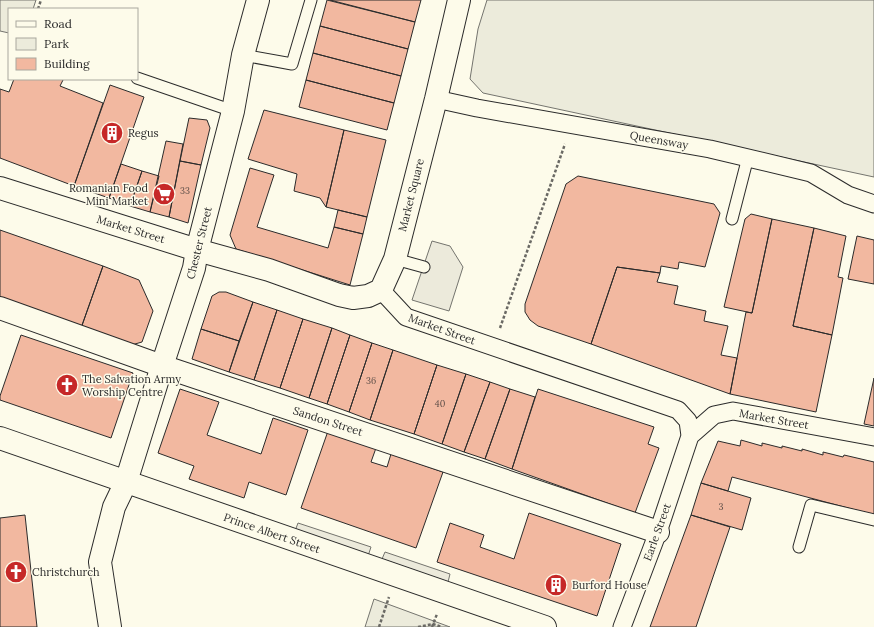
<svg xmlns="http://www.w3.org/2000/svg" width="874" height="627" font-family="Lora,serif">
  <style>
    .green { fill: #ecebdb; stroke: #74746e }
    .parking { fill: #eceadb; stroke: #74746e }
    .building { fill: #f2b8a0; stroke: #2b2b2b }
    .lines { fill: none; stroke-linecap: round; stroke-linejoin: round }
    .service-casing { stroke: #2b2b2b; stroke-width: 13 }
    .pedestrian-casing { stroke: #2b2b2b; stroke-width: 19 }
    .minor-casing { stroke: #2b2b2b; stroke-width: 24 }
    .tertiary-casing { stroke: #2b2b2b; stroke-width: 24 }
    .path { stroke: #6a6964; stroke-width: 2.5; stroke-dasharray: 3 2; stroke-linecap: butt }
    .service { stroke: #fdfbea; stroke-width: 11 }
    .pedestrian { stroke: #fdfbea; stroke-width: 17 }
    .minor { stroke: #fdfbea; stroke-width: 22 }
    .tertiary { stroke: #fdfbea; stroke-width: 22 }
    .labels { text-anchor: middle; stroke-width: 3; stroke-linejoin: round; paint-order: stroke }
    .number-label { font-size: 9px; fill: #5d4e48 }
    .poi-label { font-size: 11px; fill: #2b2b2b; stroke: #fdfbea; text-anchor: start }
    .street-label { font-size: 11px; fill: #2b2b2b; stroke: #fdfbea }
  </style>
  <rect width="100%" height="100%" fill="#fdfbea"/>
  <path class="green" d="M0,0H36L33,9H9V33L0,31Z
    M487,0H874V177L483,93L470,79L478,29Z
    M374,599L450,627H365Z"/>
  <path class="parking" d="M432,241L450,246L463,267L449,311L412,300Z
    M298,523L371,547L368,556L295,531Z
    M385,552L450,574L448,582L382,559Z"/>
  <path class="building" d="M327,0L415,22L408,49L320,26Z
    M330,0H421L415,22Z
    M320,26L408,49L401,76L313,53Z
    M313,53L401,76L394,103L306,80Z
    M14,79H60L63,80L60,86L103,103L74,186L0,158V89L9,92Z
    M306,80L394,103L387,130L299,107Z
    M110,85L144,97L109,198L74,186Z
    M264,110L344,130L326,207L320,198L294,191L297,174L248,159Z
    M189,118L207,120L210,128L201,165L180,161Z
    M344,130L386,140L367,217L326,207Z
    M166,141L183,144L169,217L150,212Z
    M180,161L201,165L188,223L169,217Z
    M121,164L142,171L130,206L109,198Z
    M250,168L274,175L257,227L328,248L334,227L363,234L350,285L236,249L230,235Z
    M142,171L159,176L150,212L130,206Z
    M578,176L714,204L720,213L705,267L679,262L678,269L661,266L660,273L617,267L591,344L538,326L530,320L525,312V304L566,184Z
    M338,210L367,217L363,234L334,227Z
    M751,214L772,219L752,313L724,307L745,219Z
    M772,219L814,228L793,326L832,335L816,412L730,394L746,312L752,313Z
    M814,228L846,236L838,277L843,278L832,335L793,326Z
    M0,230L103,266L80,331L0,301Z
    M857,236L874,240V284L848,279Z
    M103,266L139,280L153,311L142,342L128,346L80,331Z
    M617,267L660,273L657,282L678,286L674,304L706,311L704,321L728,326L721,355L737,358L730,394L591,344Z
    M219,292H226L253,302L239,341L201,329L212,296Z
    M253,302L277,310L254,380L229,372Z
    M277,310L303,319L280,388L254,380Z
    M303,319L332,328L309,398L280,388Z
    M332,328L350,335L327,404L309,398Z
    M201,329L239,341L229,372L192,359Z
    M21,335L133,373L111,438L0,400V396Z
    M350,335L372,343L349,412L327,404Z
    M372,343L393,350L370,420L349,412Z
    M393,350L437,365L414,434L370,420Z
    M437,365L466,374L442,444L414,434Z
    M466,374L490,382L464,452L442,444Z
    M874,378V426L864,424Z
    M490,382L510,389L485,459L464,452Z
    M180,389L219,402L207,435L261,454L273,418L308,430L286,495L249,482L244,498L189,479L194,466L158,453Z
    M510,389L535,397L512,469L485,459Z
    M538,389L654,427L648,444L659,448L635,513L512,469Z
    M328,431L376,448L371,462L387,467L391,454L443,472L416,548L301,508Z
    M741,440L762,446V443L782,448V446L802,451V449L823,455V452L843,457L844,455L874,462V515L732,477L728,491L701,483L718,441L740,446Z
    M701,483L751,498L742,530L691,515Z
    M529,513L621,544L597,616L437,562L450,523L484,535L480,547L514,559Z
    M25,515L37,627H0V518Z
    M691,515L730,527L696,627H650Z"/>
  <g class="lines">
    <g class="service-casing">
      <path id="service" d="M243,55L292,64L311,0
        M137,78L233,111
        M732,219L748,157
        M395,259L424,267
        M799,547L811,505L874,520"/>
    </g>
    <g class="pedestrian-casing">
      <path id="pedestrian" d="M436,99L477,108L710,149L811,173L848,195L874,204
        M381,290L406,317L678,410L688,421L690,436L658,532L622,627
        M690,436L714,415L733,411L874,437"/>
    </g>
    <g class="minor-casing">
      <path id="minor" d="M0,308L162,366L658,532
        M0,438L545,627
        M110,627L100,562L114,507L126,482L162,366L194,268L197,250L233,111L243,55L258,0"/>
    </g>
    <g class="tertiary-casing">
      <path id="tertiary" d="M0,188L197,250L269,270L339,295L353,298L368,296L381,290L395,259L436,99L459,0"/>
    </g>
    <path class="path" d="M38,9L41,0
      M500,328L565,144
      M379,627L389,597
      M418,627L433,624L442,627
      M432,627L437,614"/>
    <use href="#service" class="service"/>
    <use href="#pedestrian" class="pedestrian"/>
    <use href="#minor" class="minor"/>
    <use href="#tertiary" class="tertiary"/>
  </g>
  <defs>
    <g id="building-disc" transform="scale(1.15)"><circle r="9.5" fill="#c62828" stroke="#fdfbea"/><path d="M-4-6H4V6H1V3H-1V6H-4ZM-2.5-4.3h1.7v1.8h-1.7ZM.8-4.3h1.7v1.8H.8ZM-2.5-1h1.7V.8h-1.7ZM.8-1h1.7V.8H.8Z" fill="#fff"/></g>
    <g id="supermarket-disc" transform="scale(1.15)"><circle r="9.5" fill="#c62828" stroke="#fdfbea"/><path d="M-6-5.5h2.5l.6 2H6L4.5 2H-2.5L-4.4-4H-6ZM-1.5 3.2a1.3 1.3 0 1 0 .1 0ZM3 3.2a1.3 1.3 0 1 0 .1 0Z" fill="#fff"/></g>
    <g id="church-disc" transform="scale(1.15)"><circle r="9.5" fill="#c62828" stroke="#fdfbea"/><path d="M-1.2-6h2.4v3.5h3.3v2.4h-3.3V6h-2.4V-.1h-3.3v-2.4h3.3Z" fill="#fff"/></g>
  </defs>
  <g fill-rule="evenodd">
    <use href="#building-disc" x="112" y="133"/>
    <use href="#supermarket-disc" x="164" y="194"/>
    <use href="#church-disc" x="67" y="385"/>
    <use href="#church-disc" x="16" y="572"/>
    <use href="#building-disc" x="556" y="585"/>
  </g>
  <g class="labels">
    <g class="number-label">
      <text x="185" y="194">33</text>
      <text x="371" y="384">36</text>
      <text x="440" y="407">40</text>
      <text x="721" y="510">3</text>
    </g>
    <g class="poi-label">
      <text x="128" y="137">Regus</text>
      <text x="148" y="192" text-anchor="end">Romanian Food<tspan x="148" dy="13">Mini Market</tspan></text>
      <text x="82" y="383">The Salvation Army<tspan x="82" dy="13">Worship Centre</tspan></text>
      <text x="32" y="576">Christchurch</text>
      <text x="572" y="589">Burford House</text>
    </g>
    <g class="street-label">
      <text transform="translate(659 140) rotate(10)" y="4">Queensway</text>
      <text transform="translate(411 195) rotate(-76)" y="4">Market Square</text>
      <text transform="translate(131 229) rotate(17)" y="4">Market Street</text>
      <text transform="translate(199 243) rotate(-76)" y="4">Chester Street</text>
      <text transform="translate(442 329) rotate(20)" y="4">Market Street</text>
      <text transform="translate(774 419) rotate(10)" y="4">Market Street</text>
      <text transform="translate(328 421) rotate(18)" y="4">Sandon Street</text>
      <text transform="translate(657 532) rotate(-70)" y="4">Earle Street</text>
      <text transform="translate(272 533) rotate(19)" y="4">Prince Albert Street</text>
    </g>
  </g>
  <rect x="8" y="8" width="130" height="72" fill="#fdfbea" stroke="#a9a89e"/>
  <rect x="16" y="21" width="20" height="6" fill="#fdfbea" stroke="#a9a89e"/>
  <text x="44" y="28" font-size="12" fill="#2b2b2b">Road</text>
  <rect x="16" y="38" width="20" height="12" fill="#ecebdb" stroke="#a9a89e"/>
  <text x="44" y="48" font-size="12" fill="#2b2b2b">Park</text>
  <rect x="16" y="58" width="20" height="12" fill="#f2b8a0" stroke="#a9a89e"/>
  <text x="44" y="68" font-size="12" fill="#2b2b2b">Building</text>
</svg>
